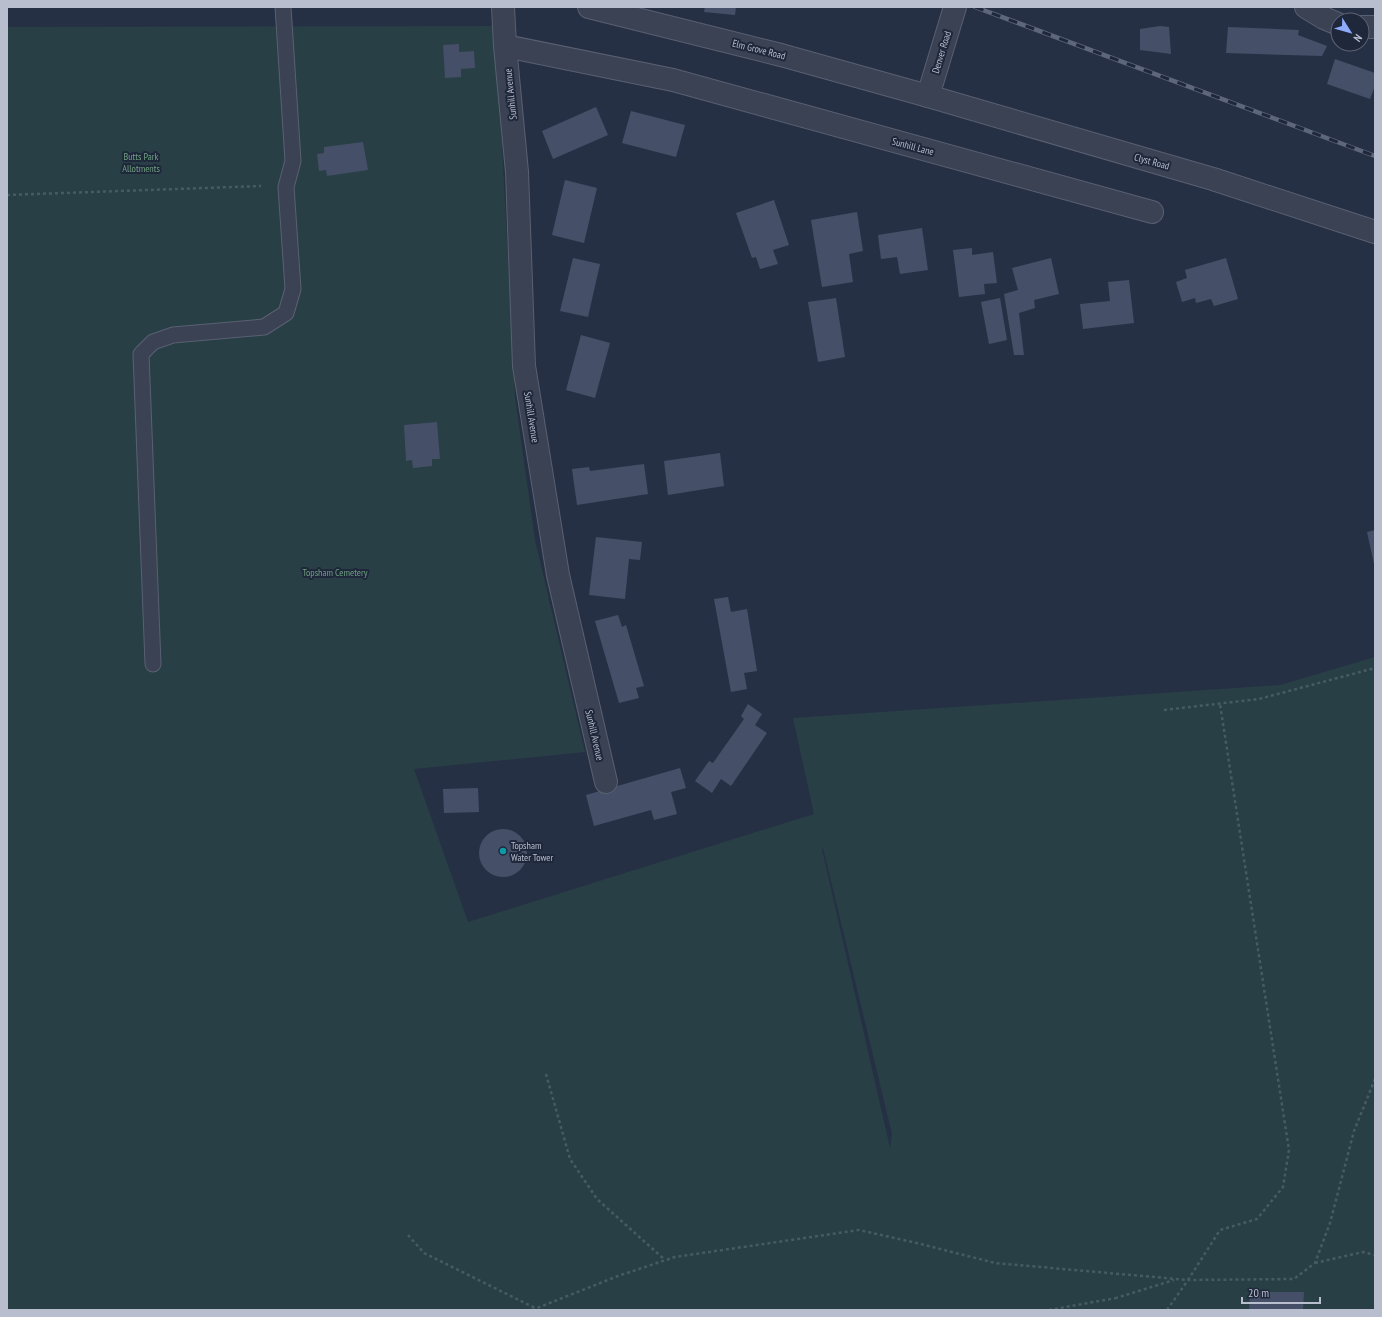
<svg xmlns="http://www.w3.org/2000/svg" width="1382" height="1317" font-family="'PT Sans Narrow',sans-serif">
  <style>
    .green { fill: #283f46; fill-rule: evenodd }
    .building { fill: #454f67 }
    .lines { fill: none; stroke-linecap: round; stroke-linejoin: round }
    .service-casing { stroke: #596072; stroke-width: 17 }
    .minor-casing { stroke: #596072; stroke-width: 24 }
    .tertiary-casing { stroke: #596072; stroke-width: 24 }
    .path { stroke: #475c62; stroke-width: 2.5; stroke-dasharray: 3 3; stroke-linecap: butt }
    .service { stroke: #3b4254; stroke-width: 15 }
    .minor { stroke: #3b4254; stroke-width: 22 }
    .tertiary { stroke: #3b4254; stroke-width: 22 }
    .rail-casing { stroke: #5d667b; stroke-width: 4.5 }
    .rail { stroke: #1f273a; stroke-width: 3; stroke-dasharray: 9; stroke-linecap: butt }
    .culture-dot { fill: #0f9aa8; stroke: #1f273a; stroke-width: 1.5 }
    .labels { text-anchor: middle; stroke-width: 4; stroke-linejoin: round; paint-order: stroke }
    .street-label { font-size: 10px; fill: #b8bece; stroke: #1f273a }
    .park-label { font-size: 10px; fill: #6ea080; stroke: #1f273a }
    .poi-label { font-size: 10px; fill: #b8bece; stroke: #1f273a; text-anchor: start }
  </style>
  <rect width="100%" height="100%" fill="#263045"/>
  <path class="green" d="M496,26L515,397L535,540L585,752L414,769L468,922L814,814L793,718L1280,685L1375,657V1310H7V27ZM823,848L892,1134L890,1148L822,849Z"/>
  <path class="building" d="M705,7H736L735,15L704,12Z
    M1160,26L1169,27L1171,54L1140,50V29Z
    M1228,27L1299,30L1298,35L1327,46L1322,56L1226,53Z
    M459,44V52L474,51L475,68L461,69V77L445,78L443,45Z
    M1335,59L1375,73V86L1370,99L1327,84Z
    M596,107L608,135L553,159L542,131Z
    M631,111L685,125L676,157L622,143Z
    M363,142L368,170L327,176L326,170L319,171L317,154L324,153V147Z
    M565,180L597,188L584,243L552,235Z
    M774,200L789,245L773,250L778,264L760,269L756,257L752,258L736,213Z
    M857,212L863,251L849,254L853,282L822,287L811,220Z
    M922,228L928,270L900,274L897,257L881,259L878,235Z
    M972,248V255L993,252L997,283L984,284L985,294L959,297L953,250Z
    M573,258L600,264L588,317L560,311Z
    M1051,258L1059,294L1034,300L1035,308L1019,313L1024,355H1014L1004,294L1018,290L1012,268Z
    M1226,258L1238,299L1214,306L1211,299L1196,303L1195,298L1182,302L1176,282L1187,278L1185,270Z
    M1129,280L1134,323L1083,329L1080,304L1110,301L1108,282Z
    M836,298L845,357L818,362L808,302Z
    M1000,298L1007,340L989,344L981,302Z
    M581,335L610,343L595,398L566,390Z
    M437,422L440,459H432V466L413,468L412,460L406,461L404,425Z
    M720,453L724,486L668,495L664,461Z
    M644,464L648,494L577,505L572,469L589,467L590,471Z
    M1375,530V564H1374L1367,532Z
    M596,537L642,542L640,560L629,559L625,599L589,595Z
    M728,597L731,612L747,609L757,671L744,673L747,689L731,692L714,599Z
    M618,615L622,627L626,625L644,686L636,688L639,698L619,703L595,621Z
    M748,704L762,714L755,725L767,733L731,786L721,779L712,793L695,781L709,761L713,763L744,719L741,716Z
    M680,768L686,788L671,792L677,814L654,820L651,810L594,826L586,795Z
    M478,788L479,812L444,813L443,789Z
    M479 853a24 24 0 1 1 48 0a24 24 0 1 1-48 0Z
    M1250,1292H1304L1303,1310H1249Z"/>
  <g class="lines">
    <g class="service-casing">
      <path id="service" d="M153,664L141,354L153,342L173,335L264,327L286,313L293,289L286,187L293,161L283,7"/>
    </g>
    <g class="minor-casing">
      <path id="minor" d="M503,7L505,46L517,172L524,366L558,575L606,782
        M1306,7L1324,18L1338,24
        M1362,27H1375
        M505,46L673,80L1152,212
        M928,96L955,7"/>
    </g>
    <g class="tertiary-casing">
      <path id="tertiary" d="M589,7L781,55L928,96L1213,179L1375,232"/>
    </g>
    <path class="path" d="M7,195L261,186
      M1164,710L1259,699L1375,668
      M546,1074L570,1159L597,1199L665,1260
      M408,1235L424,1253L535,1308
      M1315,1263L1363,1252L1375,1255
      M1116,1297V1298L1174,1280
      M532,1310L618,1276L675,1257L859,1230L921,1244L995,1263L1188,1280L1220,1230L1257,1219L1283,1187L1289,1150L1220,704
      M1049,1310L1116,1298
      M1167,1310L1188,1280L1294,1279L1315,1263L1330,1223L1354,1131L1375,1079"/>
    <use href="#service" class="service"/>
    <use href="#minor" class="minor"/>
    <use href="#tertiary" class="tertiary"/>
    <g class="rail-casing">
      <path id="rail" d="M975,7L1375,156"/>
    </g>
    <use href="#rail" class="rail"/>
  </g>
  <circle class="culture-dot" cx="503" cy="851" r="4"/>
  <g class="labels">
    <g class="street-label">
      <text transform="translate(759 49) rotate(14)" y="4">Elm Grove Road</text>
      <text transform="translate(941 52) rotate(-73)" y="4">Denver Road</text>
      <text transform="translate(510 94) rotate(-96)" y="4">Sunhill Avenue</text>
      <text transform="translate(913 146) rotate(15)" y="4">Sunhill Lane</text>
      <text transform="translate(1152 161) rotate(16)" y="4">Clyst Road</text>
      <text transform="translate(532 417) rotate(81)" y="4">Sunhill Avenue</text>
      <text transform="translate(595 735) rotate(77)" y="4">Sunhill Avenue</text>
    </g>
    <g class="park-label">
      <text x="141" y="160">Butts Park<tspan x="141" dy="12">Allotments</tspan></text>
      <text x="335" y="576">Topsham Cemetery</text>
    </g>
    <g class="poi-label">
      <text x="511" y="849">Topsham<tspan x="511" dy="12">Water Tower</tspan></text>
    </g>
  </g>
  <rect width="1382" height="1317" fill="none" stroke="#b8bece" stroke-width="16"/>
  <g transform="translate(1350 32) rotate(127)"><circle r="19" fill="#1f273a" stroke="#5c6375"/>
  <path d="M0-3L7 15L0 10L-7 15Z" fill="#8eacfd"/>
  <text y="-6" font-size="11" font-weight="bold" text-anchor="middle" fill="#b8bece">N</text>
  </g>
  <path d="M1242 1297v6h78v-6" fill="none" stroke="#b8bece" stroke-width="2"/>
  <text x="1248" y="1297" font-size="12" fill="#b8bece" stroke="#1f273a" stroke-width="3" paint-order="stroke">20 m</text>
</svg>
